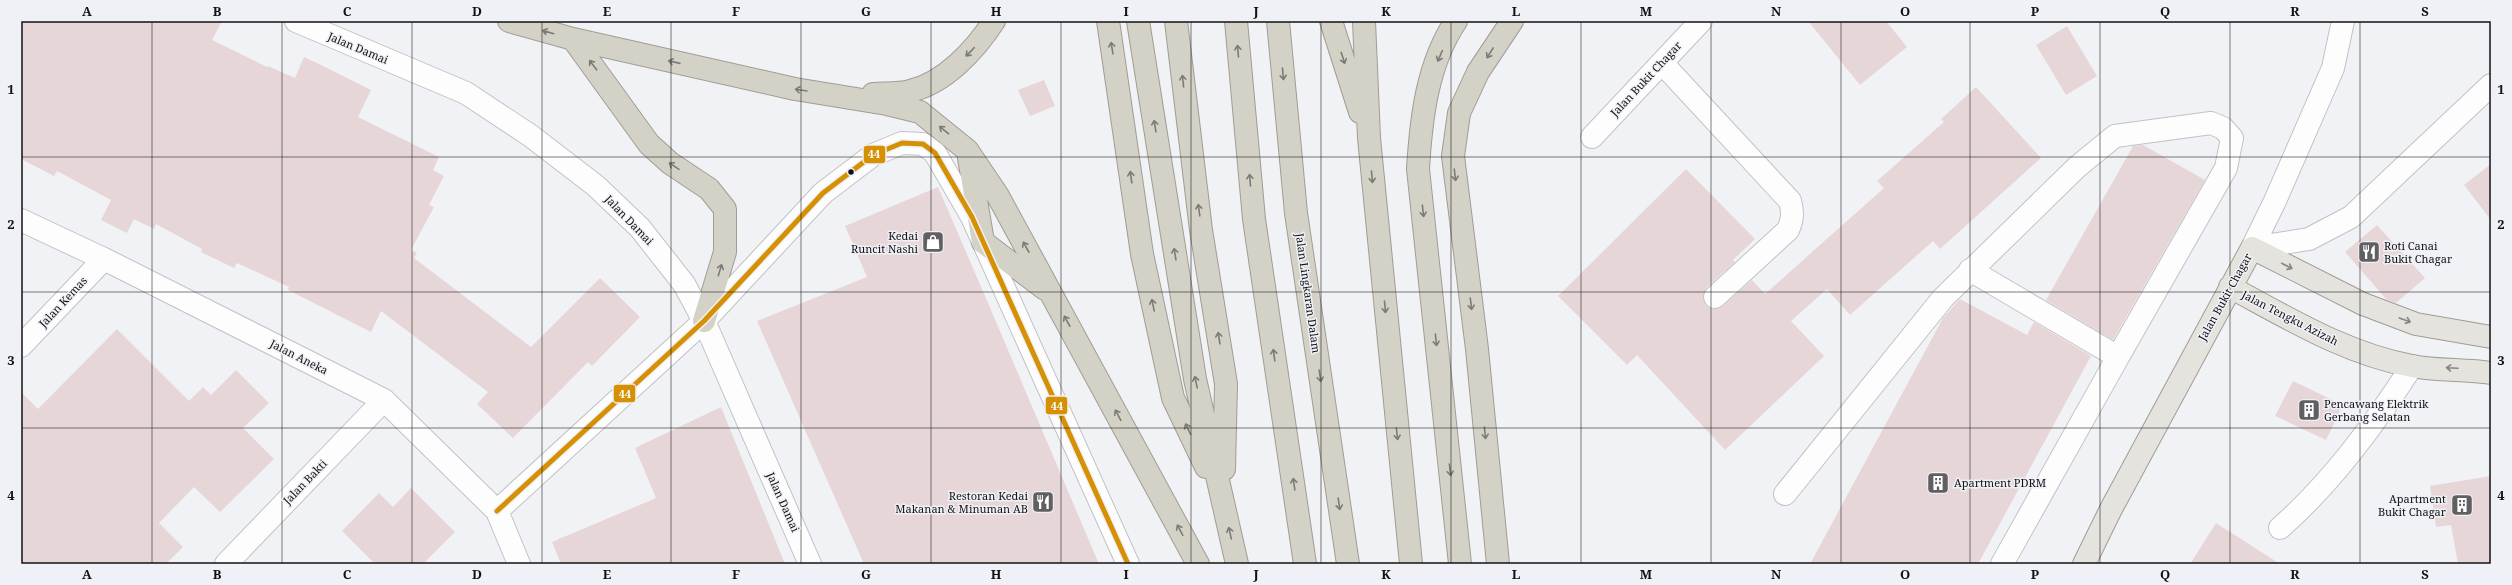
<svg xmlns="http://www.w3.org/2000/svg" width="2512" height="585" font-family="'Noto Serif',serif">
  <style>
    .building { fill: #e7d6d7 }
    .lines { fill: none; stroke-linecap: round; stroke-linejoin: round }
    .minor-casing { stroke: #c1c2c4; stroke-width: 24 }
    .major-casing { stroke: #a09d94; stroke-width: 24 }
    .highway-casing { stroke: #a09d94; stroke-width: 24 }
    .minor { stroke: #fdfdfe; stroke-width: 22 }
    .major { stroke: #e4e3dd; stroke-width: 22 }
    .highway { stroke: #d4d1c7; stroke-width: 22 }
    .bus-1-casing { stroke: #f0f1f7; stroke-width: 8 }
    .bus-1 { stroke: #d59003; stroke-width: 5 }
    .oneway { stroke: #7d7b76 }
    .oneway2 { stroke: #868583 }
    .grid { fill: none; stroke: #121214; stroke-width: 1; stroke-opacity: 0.55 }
    .bus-dot { fill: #121214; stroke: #f0f1f7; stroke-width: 1.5 }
    .labels { text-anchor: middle; stroke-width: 3; stroke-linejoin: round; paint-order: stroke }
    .street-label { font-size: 11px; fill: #121214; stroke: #f0f1f7 }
    .poi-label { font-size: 11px; fill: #121214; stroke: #f0f1f7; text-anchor: end }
    .line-badge { stroke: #f0f1f7; stroke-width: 1.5 }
    .badge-label { font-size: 11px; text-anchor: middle; font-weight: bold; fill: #fff }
    .neatline { fill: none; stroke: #121214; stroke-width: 1.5 }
    .grid-label { font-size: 13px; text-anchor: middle; font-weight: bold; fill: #121214 }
  </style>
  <rect width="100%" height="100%" fill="#f1f2f6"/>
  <path class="building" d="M21,21H222L212,40L267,67L268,66L295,78L304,57L323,66L371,90L358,117L439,157L433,170L444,176L429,205L434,207L411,250L417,253L414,258L531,347L600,278L640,317L592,366L588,362L513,438L477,404L488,392L381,311L371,332L288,290L289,287L237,263L234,268L201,252L202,249L156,224L154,229L134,219L127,233L101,220L111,200L57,171L54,176L21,159Z
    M1808,21H1886L1907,47L1860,85Z
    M2067,26L2097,76L2066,95L2036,45Z
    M1044,80L1055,106L1030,116L1018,90Z
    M1976,87L2041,158L1940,249L1933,241L1850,315L1827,289L1791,321L1824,356L1725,450L1637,355L1627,365L1558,296L1686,169L1755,239L1733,260L1735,262L1706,288L1703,299L1706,305L1712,309L1723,306L1752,280L1765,294L1884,188L1877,181L1944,122L1941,119Z
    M2143,145L2205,180L2113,340L2046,300L2133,146Z
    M2491,164V220L2464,185Z
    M938,187L988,303L1099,564H864L757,321L867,277L845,226Z
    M2377,225L2425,278L2396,303L2387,300L2345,252Z
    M1960,299L2027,335L2034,322L2091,356L1978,564H1810L1943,318Z
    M117,329L189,401L203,387L211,395L236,370L269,403L243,428L274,459L220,512L194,487L159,523L183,547L166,564H21V392L38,409Z
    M2293,381L2343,405L2326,440L2275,416Z
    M721,407L785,564H561L552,542L656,498L635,448Z
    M2491,476V564H2458L2451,525L2436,527L2430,486Z
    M411,488L455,532L423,564H375L342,531L379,493L393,507Z
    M2216,523L2280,564H2190Z"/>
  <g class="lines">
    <g class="minor-casing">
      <path id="minor" d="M296,21L466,93L531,136L596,186L640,228L684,284L704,321L810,564
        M1662,63L1790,201C1793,212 1793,219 1788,230L1715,297
        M1592,137L1701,21
        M21,220L104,259L384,400L497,511L519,564
        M2252,248L2309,239L2351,217L2491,85
        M2252,248L2275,201L2333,68L2343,21
        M1970,270L2118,357L2002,564
        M21,346L104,259
        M1785,494L1943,298L2077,167L2115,136L2211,123L2223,128L2232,138L2226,168L2118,357
        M497,511L704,321L823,193L873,155L902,143L923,144L935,153L972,217L1128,564
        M2280,528C2332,482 2374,425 2412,366
        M226,564L384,400"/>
    </g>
    <g class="major-casing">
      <path id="major" d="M2230,287C2288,318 2346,354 2412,366C2437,371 2465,369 2491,373
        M2084,564L2111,509L2252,248L2363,304L2416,324L2491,337"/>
    </g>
    <g class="highway-casing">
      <path id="highway" d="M509,21L573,39L795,89L887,104L920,112L967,150L998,196L1198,564
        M1108,21L1142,254L1173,398L1206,467
        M1138,21L1195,379L1237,564
        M1176,21L1201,230L1226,384L1224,469
        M1236,21L1254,219L1305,564
        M1278,21L1296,213L1348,564
        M1331,21L1360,112
        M1364,21L1369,138L1411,564
        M1456,21C1427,64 1421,119 1418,169L1460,564
        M573,39L649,144L670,163L709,189L725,209V252L704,321
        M873,94C885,93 899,94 910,91C945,83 975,50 994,21
        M969,158L983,242L1045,289
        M1498,564L1477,349L1453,156L1459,113L1478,72L1512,21"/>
    </g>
    <use href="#minor" class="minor"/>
    <use href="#major" class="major"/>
    <use href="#highway" class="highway"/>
    <g class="bus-1-casing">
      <path id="bus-1" d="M497,511L704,321L823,193L873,155L902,143L923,144L935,153L972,217L1128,564"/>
    </g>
    <use href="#bus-1" class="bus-1"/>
  </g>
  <defs><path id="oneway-shaft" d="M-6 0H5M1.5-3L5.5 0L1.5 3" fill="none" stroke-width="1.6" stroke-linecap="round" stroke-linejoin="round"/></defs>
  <g class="oneway">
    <use href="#oneway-shaft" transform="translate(548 32) rotate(-164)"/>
    <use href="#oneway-shaft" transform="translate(1112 48) rotate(-99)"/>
    <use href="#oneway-shaft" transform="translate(1238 51) rotate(-95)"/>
    <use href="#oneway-shaft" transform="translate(970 52) rotate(134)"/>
    <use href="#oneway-shaft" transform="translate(1490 53) rotate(122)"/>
    <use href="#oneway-shaft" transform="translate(1440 56) rotate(113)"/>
    <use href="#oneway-shaft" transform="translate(1343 58) rotate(72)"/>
    <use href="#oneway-shaft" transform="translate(674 62) rotate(-167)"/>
    <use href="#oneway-shaft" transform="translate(593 65) rotate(-127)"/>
    <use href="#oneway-shaft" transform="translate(1283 74) rotate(85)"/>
    <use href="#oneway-shaft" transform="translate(1183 81) rotate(-96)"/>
    <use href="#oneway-shaft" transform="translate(801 90) rotate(-171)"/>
    <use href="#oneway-shaft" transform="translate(1155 126) rotate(-99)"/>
    <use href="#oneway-shaft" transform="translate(944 130) rotate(-141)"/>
    <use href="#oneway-shaft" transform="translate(674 166) rotate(-146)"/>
    <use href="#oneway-shaft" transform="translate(1455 175) rotate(83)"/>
    <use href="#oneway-shaft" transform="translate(1131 177) rotate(-98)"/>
    <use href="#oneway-shaft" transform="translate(1372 177) rotate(85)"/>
    <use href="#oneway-shaft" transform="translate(1250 180) rotate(-95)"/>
    <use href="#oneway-shaft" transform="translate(1199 210) rotate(-98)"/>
    <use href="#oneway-shaft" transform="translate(1423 211) rotate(84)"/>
    <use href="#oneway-shaft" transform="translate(1026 247) rotate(-119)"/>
    <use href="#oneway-shaft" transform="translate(1175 254) rotate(-99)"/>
    <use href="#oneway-shaft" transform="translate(720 270) rotate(-73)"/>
    <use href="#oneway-shaft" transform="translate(1471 304) rotate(83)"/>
    <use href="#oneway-shaft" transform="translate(1153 305) rotate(-102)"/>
    <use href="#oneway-shaft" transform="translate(1385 307) rotate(85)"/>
    <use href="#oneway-shaft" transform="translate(1067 321) rotate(-119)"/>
    <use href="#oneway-shaft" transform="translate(1219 338) rotate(-99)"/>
    <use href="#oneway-shaft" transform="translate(1436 340) rotate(84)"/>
    <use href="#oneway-shaft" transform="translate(1274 355) rotate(-98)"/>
    <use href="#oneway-shaft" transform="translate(1320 376) rotate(82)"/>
    <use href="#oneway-shaft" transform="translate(1196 382) rotate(-102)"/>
    <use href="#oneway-shaft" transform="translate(1118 415) rotate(-118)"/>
    <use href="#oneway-shaft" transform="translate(1188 429) rotate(-116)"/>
    <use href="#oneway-shaft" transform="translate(1485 433) rotate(84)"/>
    <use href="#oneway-shaft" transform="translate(1397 434) rotate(84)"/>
    <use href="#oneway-shaft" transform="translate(1450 470) rotate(84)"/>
    <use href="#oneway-shaft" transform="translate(1294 484) rotate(-98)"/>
    <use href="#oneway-shaft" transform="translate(1339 504) rotate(82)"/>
    <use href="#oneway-shaft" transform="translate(1180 530) rotate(-118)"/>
    <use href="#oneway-shaft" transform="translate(1230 533) rotate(-103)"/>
  </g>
  <g class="oneway2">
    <use href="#oneway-shaft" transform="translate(2287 266) rotate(27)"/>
    <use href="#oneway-shaft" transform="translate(2405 320) rotate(20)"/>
    <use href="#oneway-shaft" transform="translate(2452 368) rotate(-177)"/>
  </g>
  <path class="grid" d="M152,21V564M282,21V564M412,21V564M542,21V564M671,21V564M801,21V564M931,21V564M1061,21V564M1191,21V564M1321,21V564M1451,21V564M1581,21V564M1711,21V564M1841,21V564M1970,21V564M2100,21V564M2230,21V564M2360,21V564M21,157H2491M21,292H2491M21,428H2491"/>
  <defs>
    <g id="shop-square" transform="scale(1.15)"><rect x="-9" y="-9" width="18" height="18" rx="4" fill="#606063" stroke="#f0f1f7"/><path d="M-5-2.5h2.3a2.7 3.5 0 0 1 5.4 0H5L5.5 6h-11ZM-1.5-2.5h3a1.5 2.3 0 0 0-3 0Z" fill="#fff"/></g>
    <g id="restaurant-square" transform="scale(1.15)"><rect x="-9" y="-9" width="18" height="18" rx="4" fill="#606063" stroke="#f0f1f7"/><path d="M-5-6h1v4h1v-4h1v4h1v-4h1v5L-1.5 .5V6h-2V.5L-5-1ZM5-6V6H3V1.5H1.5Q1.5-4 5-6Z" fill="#fff"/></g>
    <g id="building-square" transform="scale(1.15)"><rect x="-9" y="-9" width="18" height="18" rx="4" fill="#606063" stroke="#f0f1f7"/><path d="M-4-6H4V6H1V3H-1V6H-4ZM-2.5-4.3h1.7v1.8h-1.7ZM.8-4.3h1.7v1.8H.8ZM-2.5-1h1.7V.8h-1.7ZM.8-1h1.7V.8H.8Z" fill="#fff"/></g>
  </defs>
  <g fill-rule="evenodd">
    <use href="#shop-square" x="933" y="242"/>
    <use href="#restaurant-square" x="2369" y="252"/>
    <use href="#building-square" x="2309" y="410"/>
    <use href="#building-square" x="1938" y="483"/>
    <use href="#restaurant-square" x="1043" y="502"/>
    <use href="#building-square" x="2462" y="505"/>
  </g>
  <circle class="bus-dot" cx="851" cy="172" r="3.5"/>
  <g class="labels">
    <g class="street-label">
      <text transform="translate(358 48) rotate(23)" y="4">Jalan Damai</text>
      <text transform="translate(1646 79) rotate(-47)" y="4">Jalan Bukit Chagar</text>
      <text transform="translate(629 220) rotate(46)" y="4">Jalan Damai</text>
      <text transform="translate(1308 293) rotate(82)" y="4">Jalan Lingkaran Dalam</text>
      <text transform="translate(2225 297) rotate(-61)" y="4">Jalan Bukit Chagar</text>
      <text transform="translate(63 302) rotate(-47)" y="4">Jalan Kemas</text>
      <text transform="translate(2290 318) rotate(27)" y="4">Jalan Tengku Azizah</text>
      <text transform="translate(299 357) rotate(27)" y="4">Jalan Aneka</text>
      <text transform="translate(305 482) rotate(-46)" y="4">Jalan Bakti</text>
      <text transform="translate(783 502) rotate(66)" y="4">Jalan Damai</text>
    </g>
    <g class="poi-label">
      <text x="918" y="240">Kedai<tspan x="918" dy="13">Runcit Nashi</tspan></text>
      <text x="2384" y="250" text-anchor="start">Roti Canai<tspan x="2384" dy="13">Bukit Chagar</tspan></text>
      <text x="2324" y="408" text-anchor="start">Pencawang Elektrik<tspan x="2324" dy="13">Gerbang Selatan</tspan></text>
      <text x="1954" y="487" text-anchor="start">Apartment PDRM</text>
      <text x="1028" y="500">Restoran Kedai<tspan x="1028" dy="13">Makanan &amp; Minuman AB</tspan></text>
      <text x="2446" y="503">Apartment<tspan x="2446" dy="13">Bukit Chagar</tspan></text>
    </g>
  </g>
  <g class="line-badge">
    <rect x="863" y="145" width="23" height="19" rx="4" fill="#d59003"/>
    <rect x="613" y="384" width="23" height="19" rx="4" fill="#d59003"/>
    <rect x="1045" y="396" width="23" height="19" rx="4" fill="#d59003"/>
  </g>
  <g class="badge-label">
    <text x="874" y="158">44</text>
    <text x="625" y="398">44</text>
    <text x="1057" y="410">44</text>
  </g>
  <rect width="2512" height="585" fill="none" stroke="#f0f1f7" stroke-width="44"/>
  <rect x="22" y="22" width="2468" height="541" class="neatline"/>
  <g class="grid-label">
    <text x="87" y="16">A</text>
    <text x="217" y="16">B</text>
    <text x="347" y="16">C</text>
    <text x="477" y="16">D</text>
    <text x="607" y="16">E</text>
    <text x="736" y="16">F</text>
    <text x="866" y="16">G</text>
    <text x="996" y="16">H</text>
    <text x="1126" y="16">I</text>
    <text x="1256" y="16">J</text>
    <text x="1386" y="16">K</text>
    <text x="1516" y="16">L</text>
    <text x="1646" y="16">M</text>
    <text x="1776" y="16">N</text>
    <text x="1905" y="16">O</text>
    <text x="2035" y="16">P</text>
    <text x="2165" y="16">Q</text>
    <text x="2295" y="16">R</text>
    <text x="2425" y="16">S</text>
    <text x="11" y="94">1</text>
    <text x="2501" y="94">1</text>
    <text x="11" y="229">2</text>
    <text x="2501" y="229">2</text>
    <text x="11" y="365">3</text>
    <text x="2501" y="365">3</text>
    <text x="11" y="500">4</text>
    <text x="2501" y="500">4</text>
    <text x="87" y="579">A</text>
    <text x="217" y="579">B</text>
    <text x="347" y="579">C</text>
    <text x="477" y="579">D</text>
    <text x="607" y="579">E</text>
    <text x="736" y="579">F</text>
    <text x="866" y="579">G</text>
    <text x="996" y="579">H</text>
    <text x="1126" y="579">I</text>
    <text x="1256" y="579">J</text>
    <text x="1386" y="579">K</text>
    <text x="1516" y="579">L</text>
    <text x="1646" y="579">M</text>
    <text x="1776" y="579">N</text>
    <text x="1905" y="579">O</text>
    <text x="2035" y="579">P</text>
    <text x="2165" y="579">Q</text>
    <text x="2295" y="579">R</text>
    <text x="2425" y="579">S</text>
  </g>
</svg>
